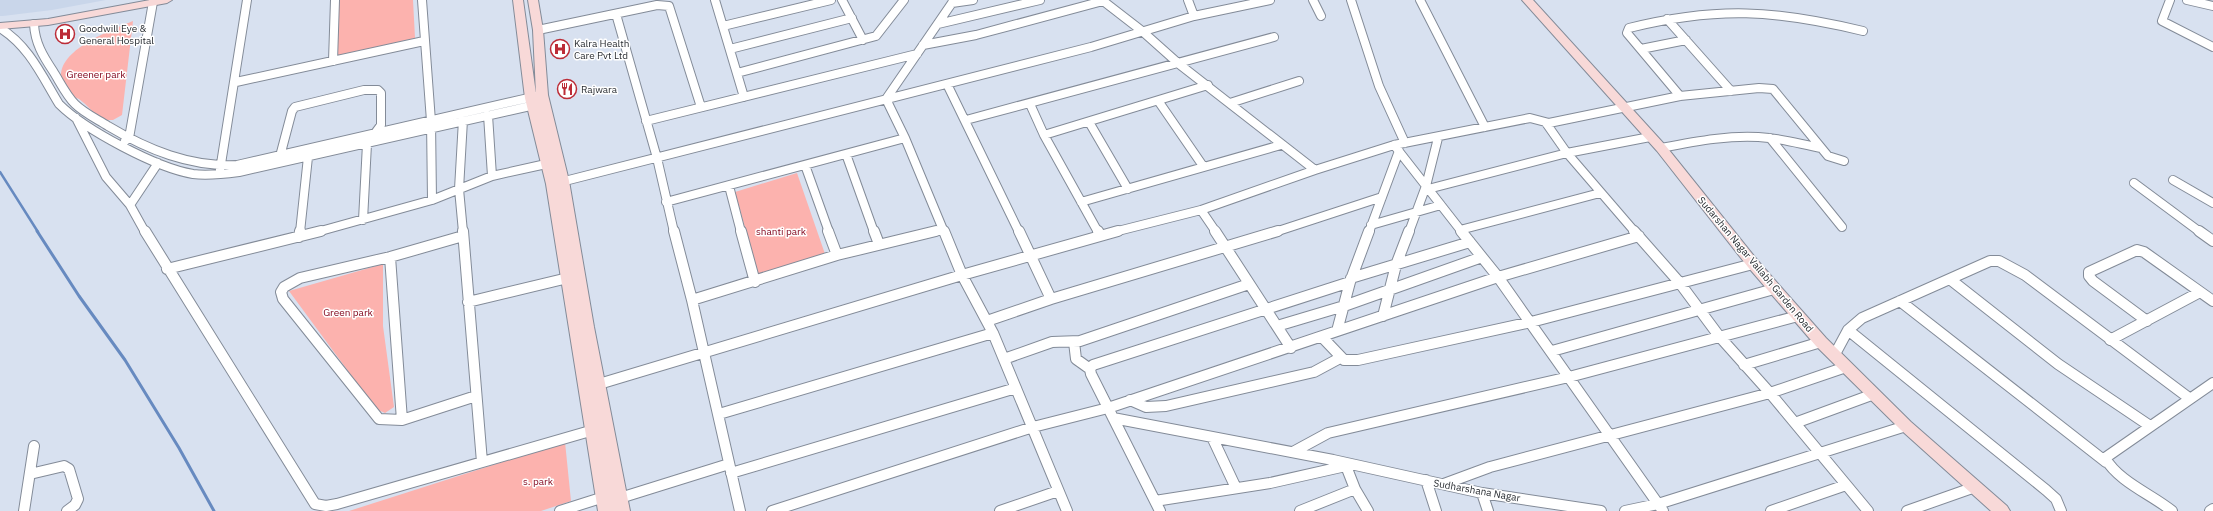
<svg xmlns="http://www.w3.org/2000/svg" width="2213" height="511" font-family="'IBM Plex Sans',sans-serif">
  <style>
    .built { fill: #c9d6ea }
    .green { fill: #fcb2ae }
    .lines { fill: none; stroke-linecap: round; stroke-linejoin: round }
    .stream-far1 { stroke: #678ac0; stroke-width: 2.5 }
    .stream { stroke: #678ac0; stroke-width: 3 }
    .street-far1-casing { stroke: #838b98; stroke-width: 10 }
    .street-casing { stroke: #838b98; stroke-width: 12 }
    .secondary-casing { stroke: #838b98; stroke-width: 2 }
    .street-far1 { stroke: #fff; stroke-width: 8 }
    .street { stroke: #fff; stroke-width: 10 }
    .secondary { fill: #f8d9d8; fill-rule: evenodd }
    .labels { text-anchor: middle; stroke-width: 3; stroke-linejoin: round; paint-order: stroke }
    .poi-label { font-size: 10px; fill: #272b30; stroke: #fff; text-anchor: start }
    .park-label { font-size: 10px; fill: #7f0118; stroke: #fff }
    .street-label { font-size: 10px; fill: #272b30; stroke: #fff }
  </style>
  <rect width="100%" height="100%" fill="#d8e1f0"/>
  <path class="built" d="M0,0H106L52,10L3,16H0Z"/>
  <path class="green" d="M336,0H413L415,38L331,58Z
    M133,21L122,115L113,120H101C94,113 87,105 79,99C75,97 71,96 68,93C39,56 109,31 133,21Z
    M797,173L825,254L758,274L735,192Z
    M383,264V326L394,407L385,413L376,409L289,291Z
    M565,442L571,501L541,511H349Z"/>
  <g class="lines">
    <path class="stream-far1" d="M0,172L38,232"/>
    <path class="stream" d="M37,231L79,296L125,360L179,448L214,511"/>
    <g class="street-far1-casing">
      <path id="street-far1" d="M422,0L431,121L432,200
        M715,0L744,97
        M842,0L863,40
        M1102,0L1142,31L1179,64L1315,170L1394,145L1530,118L1549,123L1680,96L1759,88L1773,89L1828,156L1844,161
        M1188,0L1194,16
        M1313,0L1321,16
        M1351,0L1379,86L1405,143
        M1420,0L1485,127
        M2170,0L2162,21L2213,47
        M2187,0L2213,6
        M952,3L973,0
        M616,14L657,158L674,232
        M1667,19L1731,91
        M34,24C35,43 43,56 53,71C60,82 66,95 75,104C84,113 97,119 108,126C148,150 190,167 237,165L537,96
        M938,24L1040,0
        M723,26L831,0
        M0,28C29,46 42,76 59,104C85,130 157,168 193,174C208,176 224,174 239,172L539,104
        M538,30L657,5L669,6L701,107
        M923,45L976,35L1103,1
        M730,49L852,18
        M1641,49L1686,40
        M333,61L335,0
        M737,73L876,36L904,0
        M236,82L424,41
        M947,84L1019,232
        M1680,96L1627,33L1629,28C1718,6 1775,10 1863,31
        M1159,102L1203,166
        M1230,103L1299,81
        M1030,104L1044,135L1098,232
        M488,115L492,176
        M76,118L106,177L130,205L145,232
        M966,120L1274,37
        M646,121L917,54
        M1089,122L1128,189
        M1546,123L1567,153L1635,232
        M1044,135L1208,85
        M1770,138L1842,227
        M125,141L129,138L153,2
        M1394,145L1462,232
        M1661,148C1697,141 1733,134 1769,138C1787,140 1804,145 1821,148
        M846,154L874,232
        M279,160L292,111L295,107L364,90H378L381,93V125L367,144L363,220
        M805,165L829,232
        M220,170L247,0
        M2173,180L2213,203
        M557,183L1091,47L1194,16L1270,0
        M2134,183L2200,232
        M729,186L741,232
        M1428,189L1567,153L1650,137
        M666,202L905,138
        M1081,202L1281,145
        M130,205L158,163
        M1201,210L1216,232
        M1371,225L1441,205
        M1460,230L1600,193
        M300,232L308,157
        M317,232L432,200L492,176L546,164
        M463,232L459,189L463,120
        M932,232L943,229
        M944,232L905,138L886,99L954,0
        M1114,232L1201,210L1315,170
        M1275,232L1382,197
        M1369,232L1399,151
        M1409,232L1426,186L1438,138"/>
    </g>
    <g class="street-casing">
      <path id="street" d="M145,231L315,504L326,506L337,504L597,429
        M463,231L482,462
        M674,231L692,300L740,511
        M741,231L755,282
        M828,231L837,255
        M874,231L879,244
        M944,231L962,275L993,333L1067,511
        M1019,231L1051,299L1278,231
        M1098,231L1100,235
        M1215,231L1291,348
        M1461,231L1498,277L1663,511
        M1634,231L1679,282L1719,336L1770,393L1868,511
        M2199,231L2213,241
        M463,236L390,257L300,278L284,287L281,292L283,299L379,419L402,420L476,396
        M299,237L300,231
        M390,257L402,420
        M167,269L321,231
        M1351,278L1470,242
        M1951,280L2058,364L2150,426
        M692,300L837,255L936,231
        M1900,301L2106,462
        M468,302L572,277
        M1383,316L1396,265L1409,231
        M987,321L1051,299
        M2147,321L2093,281L2089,276V272L2137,250L2144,252L2213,301
        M1277,326L1344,306L1482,257
        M1848,330L2046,490L2056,499L2061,511
        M1337,331L1350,282L1369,231
        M1322,337L1344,360H1358L1531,322L1753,264
        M2110,340L2200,292
        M1074,342L1076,359L1090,369
        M1552,351L1774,289
        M1834,356L1848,330L1862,318L1990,261H1999L2025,275L2189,398
        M1004,359L1052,342L1080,341L1249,284
        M1744,365L1821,342
        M599,384L962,275L1118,231
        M1130,400L1146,407L1166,406L1314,372L1340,358
        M719,414L993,333
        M1113,418L1333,460L1482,493L1601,511
        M1795,423L1874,394
        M1212,437L1236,488
        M1293,452L1328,433L1569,377L1798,316
        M1346,466L1355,489L1368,511
        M731,473L1016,388
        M30,474L64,466L69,469L78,499L75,505L67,511
        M1426,480L1436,511
        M1444,484L1490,467L1770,393L1846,367
        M1482,493L1488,511
        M620,498L729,464
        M1155,501L1270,483L1350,465
        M24,511L34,446
        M560,511L604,497
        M772,511L1033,427L1108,408L1498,277L1639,236
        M1000,511L1058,491
        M1160,511L1091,374L1090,369L1093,365L1350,282
        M1300,511L1355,489
        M1625,511L1658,504L1906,426
        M1771,511L1846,485
        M1907,511L1975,487
        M2172,511C2151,494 2119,482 2105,458L2213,383
        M2210,511L2213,509"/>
    </g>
    <g class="secondary-casing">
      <path id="secondary" d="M150,0H172L167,3L48,25L0,29V23L48,19Z
        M513,0H523L536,94L533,30L528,0H538L543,30L548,95L569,181L594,327L630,511H614L608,476L614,511H598L546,184L525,98Z
        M1522,0H1533L1665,145L1758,261L1826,338L1911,422L2007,506L2010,511H1991L1901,430L1816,346L1748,267L1657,151Z"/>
    </g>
    <use href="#street-far1" class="street-far1"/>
    <use href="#street" class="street"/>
    <use href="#secondary" class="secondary"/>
  </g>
  <defs>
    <g id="hospital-ring" transform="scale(1)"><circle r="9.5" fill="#fff" stroke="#bc2c37" stroke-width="1.5"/><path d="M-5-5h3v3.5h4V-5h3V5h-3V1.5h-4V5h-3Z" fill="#bc2c37"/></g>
    <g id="restaurant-ring" transform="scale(1)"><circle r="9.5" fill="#fff" stroke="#bc2c37" stroke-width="1.5"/><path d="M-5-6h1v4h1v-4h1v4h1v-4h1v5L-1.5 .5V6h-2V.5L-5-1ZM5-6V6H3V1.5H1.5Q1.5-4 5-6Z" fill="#bc2c37"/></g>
  </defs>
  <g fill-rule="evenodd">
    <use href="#hospital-ring" x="65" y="34"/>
    <use href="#hospital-ring" x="560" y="49"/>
    <use href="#restaurant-ring" x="567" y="89"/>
  </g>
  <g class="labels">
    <g class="poi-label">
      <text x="79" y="32">Goodwill Eye &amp;<tspan x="79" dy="12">General Hospital</tspan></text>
      <text x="574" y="47">Kalra Health<tspan x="574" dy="12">Care Pvt Ltd</tspan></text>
      <text x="581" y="93">Rajwara</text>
    </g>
    <g class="park-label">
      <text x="96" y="78">Greener park</text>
      <text x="781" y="235">shanti park</text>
      <text x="348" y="316">Green park</text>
      <text x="538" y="485">s. park</text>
    </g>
    <g class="street-label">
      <text transform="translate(1756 264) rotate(50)" y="4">Sudarshan Nagar Vallabh Garden Road</text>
      <text transform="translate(1477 490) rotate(10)" y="4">Sudharshana Nagar</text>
    </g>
  </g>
</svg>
